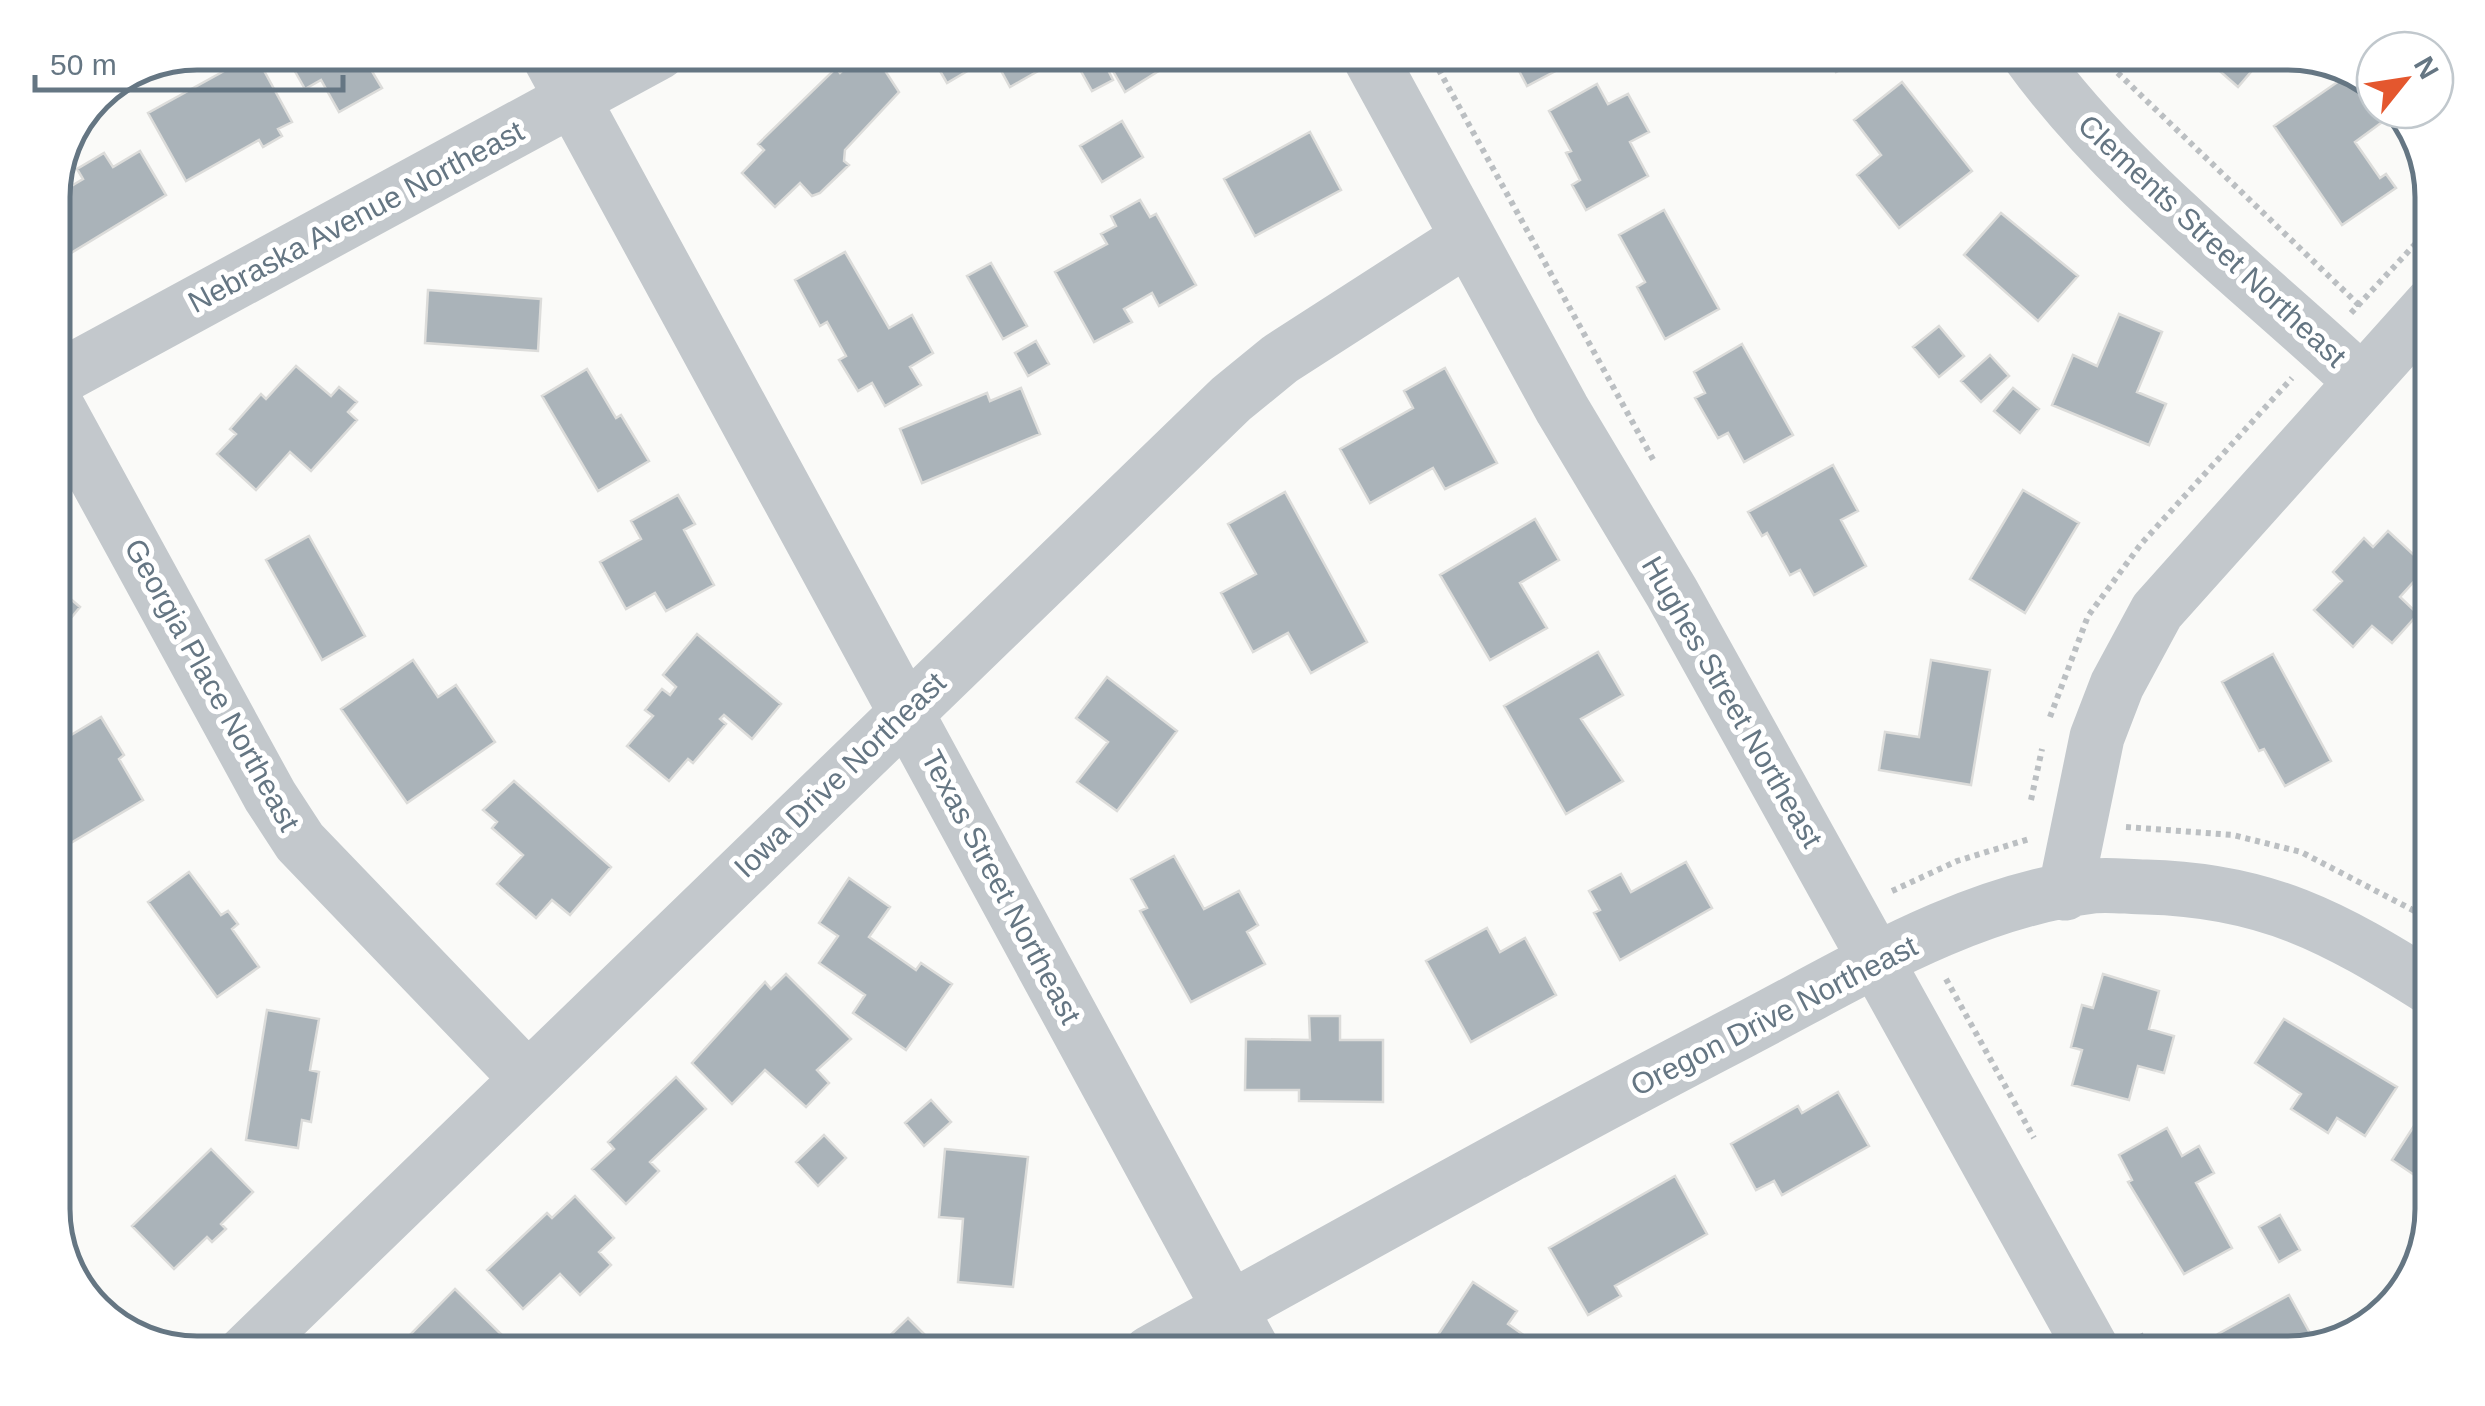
<svg xmlns="http://www.w3.org/2000/svg" width="2485" height="1406" font-family="Arial,sans-serif">
  <style>
    .building { fill: #aab3b9; stroke: #dcdcda; stroke-width: 2.5 }
    .lines { fill: none; stroke-linecap: round; stroke-linejoin: round }
    .path { stroke: #bbbfc2; stroke-width: 6; stroke-dasharray: 5 5; stroke-linecap: butt }
    .minor { stroke: #c3c8cc; stroke-width: 55 }
    .labels { text-anchor: middle; stroke-width: 10; stroke-linejoin: round; paint-order: stroke }
    .street-label { font-size: 30px; fill: #657683; stroke: #fff }
    .rim { fill: none; stroke: #657683; stroke-width: 5 }
  </style>
  <rect width="100%" height="100%" fill="#fafaf8"/>
  <path class="building" d="M284,52H374L364,58L382,88L339,112L321,80L305,89Z
    M862,52H873L899,92L845,150L844,161L849,165L820,193L812,196L800,183L775,207L742,173L764,150L758,144L836,68L840,73Z
    M929,52H1064L1066,55L1010,87L993,56L947,83Z
    M1082,52H1099L1113,80L1092,91L1073,57Z
    M1127,52H1156L1165,67L1125,92L1109,64Z
    M1509,52H1580L1582,57L1527,86Z
    M1825,52H1871L1836,72Z
    M2198,52H2268L2238,87Z
    M255,54L292,122L278,129L282,136L263,147L259,140L186,181L148,113Z
    M2352,72L2385,120L2355,142L2380,178L2386,174L2396,188L2342,225L2274,126Z
    M1902,82L1972,171L1899,228L1857,175L1881,155L1854,120Z
    M1597,84L1608,104L1628,94L1649,132L1630,142L1648,176L1586,210L1572,185L1580,180L1566,153L1571,151L1549,111Z
    M1122,121L1143,157L1102,182L1080,146Z
    M1310,132L1341,190L1255,236L1224,179Z
    M140,151L166,195L53,264V197L83,179L77,169L104,153L113,167Z
    M1140,200L1150,217L1156,214L1196,285L1159,306L1152,293L1124,309L1132,322L1094,342L1055,272L1107,244L1101,234L1116,226L1111,216Z
    M1664,210L1719,309L1665,339L1637,287L1645,282L1619,235Z
    M2001,213L2078,276L2038,321L1964,255Z
    M845,252L889,328L912,315L933,353L910,367L921,385L885,406L872,383L858,391L839,360L846,356L827,322L820,326L795,280Z
    M991,263L1027,326L1003,339L967,276Z
    M428,290L541,299L538,351L425,343Z
    M2119,314L2162,332L2137,392L2166,404L2149,445L2052,405L2073,355L2097,366Z
    M1939,326L1964,356L1939,377L1913,347Z
    M1036,341L1049,364L1028,376L1015,353Z
    M1742,344L1793,435L1744,462L1728,433L1718,438L1695,398L1705,393L1694,372Z
    M1990,355L2009,376L1981,402L1961,381Z
    M296,366L331,396L339,387L357,402L348,412L357,420L311,471L290,452L256,490L217,454L236,434L230,429L261,394L266,399Z
    M1445,368L1497,463L1445,489L1433,468L1370,503L1340,449L1413,408L1404,391Z
    M587,369L616,418L621,415L649,461L598,491L542,396Z
    M1021,388L1040,434L922,483L900,429L987,393L990,401Z
    M2013,388L2039,409L2020,433L1994,411Z
    M1833,465L1858,511L1841,520L1866,566L1814,595L1800,570L1790,575L1767,533L1762,536L1748,512Z
    M2023,490L2079,523L2025,613L1970,579Z
    M1285,492L1367,642L1311,673L1288,633L1253,652L1221,593L1256,574L1228,524Z
    M678,495L695,524L684,530L714,585L666,611L655,593L626,609L600,562L641,539L631,521Z
    M1535,519L1559,560L1520,583L1547,628L1490,660L1440,575Z
    M2388,531L2427,567L2400,597L2418,614L2392,643L2372,626L2353,647L2314,610L2342,581L2333,572L2364,538L2373,547Z
    M309,536L365,636L322,660L266,560Z
    M53,584L80,607L53,640Z
    M697,634L781,704L752,739L724,715L720,719L726,724L693,763L688,759L669,781L627,746L653,716L645,710L662,689L670,695L676,687L663,675Z
    M1598,652L1623,695L1581,719L1623,781L1566,814L1504,706Z
    M2273,654L2331,761L2285,786L2264,749L2259,751L2222,682Z
    M413,660L438,697L456,685L495,742L407,803L341,709Z
    M1931,660L1990,670L1971,785L1879,770L1885,732L1919,737Z
    M1107,677L1177,731L1117,811L1077,782L1108,742L1076,718Z
    M101,717L124,755L119,759L143,800L69,844L53,817V779L68,770L53,746Z
    M514,781L611,867L570,915L552,900L536,918L497,884L523,855L492,828L497,822L483,810Z
    M1174,856L1204,909L1239,891L1258,925L1247,932L1265,964L1191,1002L1140,911L1147,908L1131,879Z
    M1686,862L1712,908L1620,960L1594,913L1600,910L1589,891L1621,874L1631,892Z
    M189,872L221,915L228,911L238,924L232,929L259,967L217,997L148,902Z
    M849,878L890,907L869,937L916,970L921,963L952,984L906,1050L853,1013L865,995L819,963L838,936L819,923Z
    M1487,928L1500,952L1525,938L1556,995L1471,1042L1426,961Z
    M786,974L851,1039L817,1070L829,1083L806,1107L765,1070L732,1104L692,1063L765,982L771,989Z
    M2103,974L2159,991L2149,1029L2174,1036L2164,1073L2138,1066L2129,1100L2072,1085L2082,1050L2071,1047L2082,1005L2093,1008Z
    M267,1010L319,1019L310,1070L319,1072L311,1122L302,1120L298,1148L246,1140Z
    M1309,1016H1340V1040H1383V1102L1299,1101V1090H1245L1246,1039L1310,1040Z
    M2284,1019L2397,1087L2365,1136L2337,1118L2328,1133L2291,1109L2301,1094L2255,1063Z
    M676,1077L706,1109L650,1162L659,1171L626,1204L592,1169L614,1149L608,1142Z
    M1838,1092L1869,1146L1782,1195L1774,1181L1756,1190L1731,1144L1798,1106L1802,1113Z
    M931,1100L951,1122L924,1146L905,1123Z
    M2423,1112L2432,1118V1187L2392,1160Z
    M2167,1128L2182,1156L2199,1146L2214,1173L2196,1183L2232,1248L2184,1274L2128,1182L2132,1180L2119,1155Z
    M824,1135L846,1158L818,1186L796,1162Z
    M211,1149L253,1192L221,1224L226,1229L212,1242L207,1237L174,1269L132,1226Z
    M945,1149L1028,1157L1013,1287L958,1282L963,1219L939,1217Z
    M1675,1176L1707,1234L1615,1286L1621,1296L1588,1315L1549,1248Z
    M575,1196L614,1238L599,1252L611,1265L580,1295L560,1274L523,1309L487,1270L547,1213L552,1218Z
    M2280,1215L2300,1250L2279,1262L2259,1227Z
    M1473,1282L1517,1311L1508,1324L1525,1336L1514,1353H1426Z
    M455,1289L507,1340L493,1353H402L417,1339L411,1334Z
    M2289,1295L2317,1346L2289,1353H2228L2218,1334Z
    M908,1318L943,1353H872Z"/>
  <g class="lines">
    <path class="path" d="M1429,52L1655,463
      M2096,52L2362,308
      M2351,313L2432,226
      M2050,717L2088,616L2141,544L2292,378
      M2031,800L2042,749
      M2126,827L2233,835L2301,852L2432,920
      M1892,891L1957,861L2029,839
      M1946,979L2034,1138
      M2140,1334L2151,1353"/>
    <path class="minor" d="M547,52L1254,1353
      M1367,52L1562,409L1672,593L2094,1353
      M2027,52C2116,176 2250,277 2361,381
      M53,381L659,52
      M53,399L270,796L300,842L527,1078
      M2065,893L2097,737L2117,685L2157,611L2432,304
      M245,1353L1231,399L1280,359L1468,238
      M1150,1353C1346,1245 1541,1135 1740,1032C1852,974 1965,902 2093,886C2110,884 2129,887 2146,887C2266,890 2334,927 2432,989"/>
  </g>
  <g class="labels">
    <g class="street-label">
      <text transform="translate(356 217) rotate(-28)" y="10">Nebraska Avenue Northeast</text>
      <text transform="translate(2212 241) rotate(43)" y="10">Clements Street Northeast</text>
      <text transform="translate(212 685) rotate(61)" y="10">Georgia Place Northeast</text>
      <text transform="translate(1732 702) rotate(60)" y="10">Hughes Street Northeast</text>
      <text transform="translate(840 775) rotate(-44)" y="10">Iowa Drive Northeast</text>
      <text transform="translate(1001 887) rotate(62)" y="10">Texas Street Northeast</text>
      <text transform="translate(1774 1016) rotate(-27)" y="10">Oregon Drive Northeast</text>
    </g>
  </g>
  <path d="M0 0H2485V1406H0ZM197 70H2288A127 127 0 0 1 2415 197V1209A127 127 0 0 1 2288 1336H197A127 127 0 0 1 70 1209V197A127 127 0 0 1 197 70Z" fill="#fff" fill-rule="evenodd"/>
  <path class="rim" d="M197 70H2288A127 127 0 0 1 2415 197V1209A127 127 0 0 1 2288 1336H197A127 127 0 0 1 70 1209V197A127 127 0 0 1 197 70Z"/>
  <g transform="translate(2405 80) rotate(60)"><circle r="48" fill="#ffffff" stroke="#c1c8cd" stroke-width="2.5"/>
  <path d="M0-8L18 38L0 25L-18 38Z" fill="#e4572e"/>
  <text y="-15" font-size="28" font-weight="bold" text-anchor="middle" fill="#657683">N</text>
  </g>
  <path d="M35 75v15h308v-15" fill="none" stroke="#657683" stroke-width="5"/>
  <text x="50" y="75" font-size="30" fill="#657683" stroke="#ffffff" stroke-width="8" paint-order="stroke">50 m</text>
</svg>
